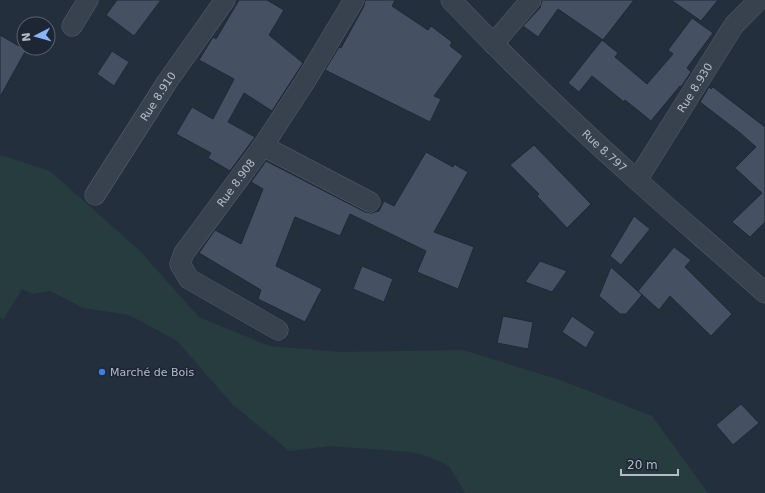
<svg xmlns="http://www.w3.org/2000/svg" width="765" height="493" font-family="'DejaVu Sans',sans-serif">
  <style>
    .green { fill: #263c3f }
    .building { fill: #455162; stroke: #1f2835 }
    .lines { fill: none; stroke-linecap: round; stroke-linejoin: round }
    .minor-casing { stroke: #565f6c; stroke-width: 21 }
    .minor { stroke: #38414e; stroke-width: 20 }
    .shop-dot { fill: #3f7fe0; stroke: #1d2633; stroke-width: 1.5 }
    .labels { text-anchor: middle; stroke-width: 3; stroke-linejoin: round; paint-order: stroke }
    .street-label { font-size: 11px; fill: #b4bcc9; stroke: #1d2633 }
    .poi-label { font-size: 11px; fill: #b4bcc9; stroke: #1d2633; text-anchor: start }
  </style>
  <rect width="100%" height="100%" fill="#242f3e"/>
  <path class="green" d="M0,155L50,171L139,250L199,317L269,346L340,352L463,350L563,381L652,416L708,493H465L449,466L432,458L411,452L330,446L289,451L232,404L177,341L129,315L83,308L50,291L33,294L22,289L3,320L0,317Z"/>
  <path class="building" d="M117,0H161L134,36L106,15Z
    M239,0H267L284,10L269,35L303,63L272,111L244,93L228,122L255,137L230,171L208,158L211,153L176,134L192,107L213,119L234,79L199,60L213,37L216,39Z
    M365,0H395L392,6L428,30L431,26L452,42L450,46L463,56L434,96L441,99L430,122L325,70L339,47L341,48L364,6Z
    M542,0H634L603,40L558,9L538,37L523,26L540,8Z
    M671,0H718L701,21Z
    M692,18L713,33L687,68L691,72L681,87L680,86L651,121L625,100L624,102L592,76L579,92L568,83L602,40L618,53L615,57L647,84L673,54L668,50Z
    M0,35L26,50L0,97Z
    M112,51L129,62L114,86L97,74Z
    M709,87L711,89L713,87L765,127V222L750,237L732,222L762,193L735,168L756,147L739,132L700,102Z
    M534,145L591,204L567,228L537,196L539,194L510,165Z
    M426,152L453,167L454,164L468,172L434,232L474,247L458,289L417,272L426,251L350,214L340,236L295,217L276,266L322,289L305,322L258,299L261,290L199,253L215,230L241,244L263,189L251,182L266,161L365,212L371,213L379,211L384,201L394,206Z
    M634,216L650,229L621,265L610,256Z
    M674,247L691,260L685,267L732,314L711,336L670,296L659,310L638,291Z
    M540,261L567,271L552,292L525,282Z
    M362,266L393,279L384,302L353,289Z
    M611,267L642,295L626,314H620L599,296Z
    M503,316L533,322L528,349L497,343Z
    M572,316L595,332L586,348L562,332Z
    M741,404L759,423L733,445L716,425Z"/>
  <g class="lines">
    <g class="minor-casing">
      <g id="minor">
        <path id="s1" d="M451,0C511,63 573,123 638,181C680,219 723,255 765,293"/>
        <path d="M72,26L88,0"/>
        <path d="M493,44L531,0"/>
        <path d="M263,146L370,202"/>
        <path id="s2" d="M637,180L734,25L759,0"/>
        <path id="s3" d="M95,195L167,82L225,0"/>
        <path id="s4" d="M278,330L189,279L180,264L184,253L263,146L306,80L354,0"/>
      </g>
    </g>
    <use href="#minor" class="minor"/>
  </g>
  <circle class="shop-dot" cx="102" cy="372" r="4"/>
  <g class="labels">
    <g class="street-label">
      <text dy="4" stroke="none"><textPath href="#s2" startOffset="109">Rue 8.930</textPath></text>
      <text dy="4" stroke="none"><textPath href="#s3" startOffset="117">Rue 8.910</textPath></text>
      <text dy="4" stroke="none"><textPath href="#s1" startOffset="215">Rue 8.797</textPath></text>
      <text dy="4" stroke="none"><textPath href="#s4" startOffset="219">Rue 8.908</textPath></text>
    </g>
    <g class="poi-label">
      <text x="110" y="376">Marché de Bois</text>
    </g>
  </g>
  <g transform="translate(36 36) rotate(264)"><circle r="19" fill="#1d2633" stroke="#59626f"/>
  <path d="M0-3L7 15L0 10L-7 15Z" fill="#8ab4f8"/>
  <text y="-6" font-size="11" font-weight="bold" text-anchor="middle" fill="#b4bcc9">N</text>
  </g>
  <path d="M621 469v6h57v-6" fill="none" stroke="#b4bcc9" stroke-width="2"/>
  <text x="627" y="469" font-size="12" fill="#b4bcc9" stroke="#1d2633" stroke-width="3" paint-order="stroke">20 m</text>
</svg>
